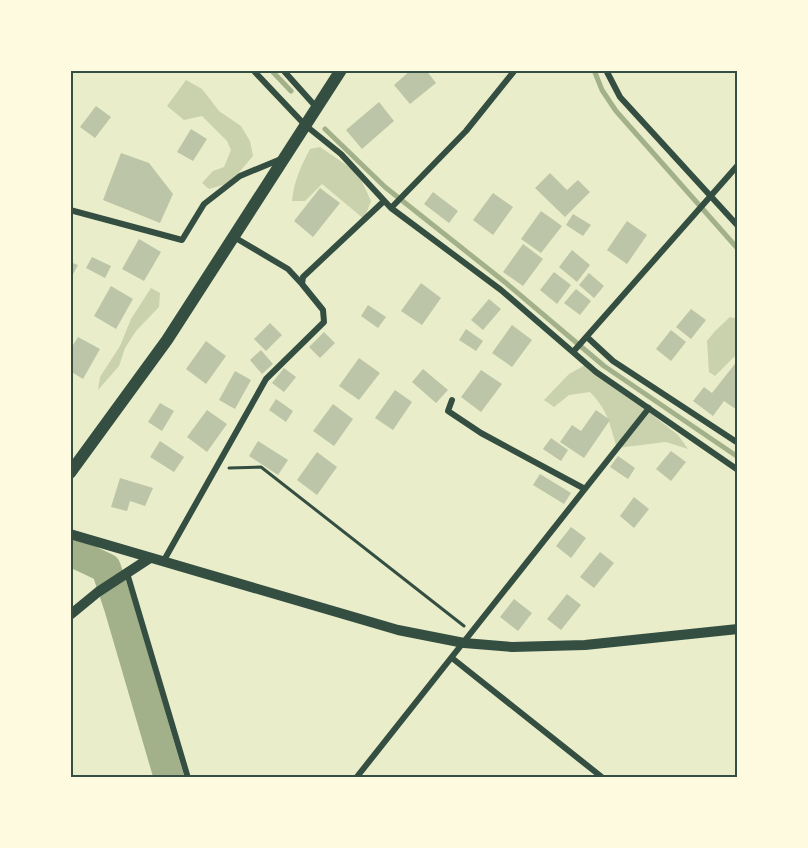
<svg xmlns="http://www.w3.org/2000/svg" width="808" height="848" font-family="Figtree,sans-serif">
  <style>
    .green { fill: #cad2ad }
    .lines { fill: none; stroke-linecap: round; stroke-linejoin: round }
    .stream { stroke: #a3b18a; stroke-width: 5 }
    .river { stroke: #a3b18a; stroke-width: 30 }
    .building { fill: #bcc5a7 }
    .path { stroke: #344e41; stroke-width: 3 }
    .minor { stroke: #344e41; stroke-width: 6 }
    .tertiary { stroke: #344e41; stroke-width: 10 }
    .secondary { stroke: #344e41; stroke-width: 12 }
    .neatline { fill: none; stroke: #344e41; stroke-width: 2 }
  </style>
  <rect width="100%" height="100%" fill="#e9edc9"/>
  <path class="green" d="M186,80L202,89L219,111L241,126L250,141L253,156L230,183L209,189L202,183L213,171L224,167L231,150L227,141L202,116L184,120L167,106Z
    M320,147L358,173L371,201L364,219L322,184L305,201H292C294,181 301,166 310,149Z
    M151,288L160,293L159,307L136,331L125,348L119,366L98,390L100,377L120,346L131,319Z
    M730,317L737,319V354L715,376L709,372L707,341L715,331Z
    M587,364L678,435L688,449L666,442L617,448C609,423 609,412 590,392L569,395L554,407L544,400L569,374Z"/>
  <g class="lines">
    <path class="stream" d="M271,70L291,91
      M594,70L602,90L616,111L738,249
      M325,129L385,187L506,283L604,366L738,457"/>
    <path class="river" d="M70,551L106,568L119,607L169,778"/>
  </g>
  <path class="building" d="M411,70H426L436,83L410,104L394,85Z
    M379,102L394,121L362,149L346,130Z
    M96,106L111,117L95,138L80,127Z
    M191,129L207,139L193,161L177,152Z
    M121,153L149,163L173,194L160,223L103,200Z
    M550,173L567,190L578,180L590,192L565,217L535,188Z
    M320,188L340,203L313,237L294,221Z
    M433,192L458,211L449,223L424,204Z
    M493,193L513,207L493,235L473,220Z
    M541,211L562,226L541,253L521,239Z
    M573,214L591,225L583,236L566,225Z
    M627,221L647,235L627,264L607,250Z
    M139,239L161,252L144,281L122,269Z
    M523,244L543,259L523,286L503,272Z
    M572,250L590,265L577,282L559,267Z
    M92,257L111,266L105,278L86,268Z
    M70,262L78,265L70,280Z
    M554,272L571,285L557,304L540,290Z
    M589,273L604,286L594,298L579,285Z
    M421,283L441,298L422,325L401,311Z
    M111,286L133,299L116,329L94,316Z
    M576,289L591,301L580,315L564,303Z
    M489,299L501,309L483,330L471,320Z
    M368,305L386,317L378,328L361,316Z
    M691,309L706,320L691,339L676,327Z
    M270,323L282,335L266,351L254,339Z
    M512,325L532,340L512,367L492,353Z
    M466,329L483,341L476,351L459,340Z
    M671,330L686,342L671,361L656,349Z
    M324,332L335,343L320,358L309,347Z
    M78,337L100,349L83,379L70,371V350Z
    M206,341L226,356L206,384L186,369Z
    M261,350L273,364L262,374L250,360Z
    M359,358L380,373L359,400L339,386Z
    M738,360V407L734,408L724,401L713,416L693,401L704,387L712,393Z
    M284,368L296,377L284,392L272,383Z
    M423,369L448,390L436,403L412,382Z
    M481,370L502,384L481,412L461,397Z
    M235,371L251,380L235,409L219,400Z
    M395,390L412,402L393,430L375,418Z
    M276,399L293,411L286,422L269,410Z
    M160,403L174,411L162,431L148,422Z
    M333,404L353,419L334,446L313,431Z
    M207,410L227,424L207,452L187,437Z
    M596,410L610,420L584,458L560,442L572,425L581,431Z
    M551,438L568,450L561,461L543,449Z
    M160,441L184,457L174,472L150,457Z
    M258,441L288,460L278,475L249,456Z
    M671,451L686,462L671,481L656,469Z
    M317,452L337,467L317,495L297,480Z
    M618,456L635,468L628,479L610,467Z
    M540,474L571,493L564,504L533,485Z
    M120,478L153,488L145,506L130,501L127,511L111,507Z
    M634,497L649,509L634,528L620,516Z
    M571,527L586,538L571,558L556,546Z
    M600,552L614,563L594,588L580,577Z
    M567,594L581,605L561,630L547,619Z
    M514,599L532,613L518,631L500,617Z"/>
  <g class="lines">
    <path class="path" d="M229,468L261,467L464,626"/>
    <path class="minor" d="M253,70L305,125L341,154L391,208L501,290L596,372L738,470
      M283,70L317,108
      M606,70L620,97L738,226
      M391,208L466,131L515,70
      M70,210L182,240L204,204L240,176L281,159
      M234,237L288,269L302,284
      M587,337L613,361L738,443
      M573,352L738,165
      M452,400L448,411L481,433L585,489
      M163,562L266,379L324,322L323,310L302,284L303,277L384,201
      M127,573L188,778
      M452,658L603,778
      M356,778L649,408"/>
    <path class="tertiary" d="M70,534L398,630L464,643L512,647L585,645L738,629
      M70,615L98,592L150,558"/>
    <path class="secondary" d="M70,473L167,340L341,70"/>
  </g>
  <rect width="808" height="848" fill="none" stroke="#fefae0" stroke-width="144"/>
  <rect x="72" y="72" width="664" height="704" class="neatline"/>
</svg>
